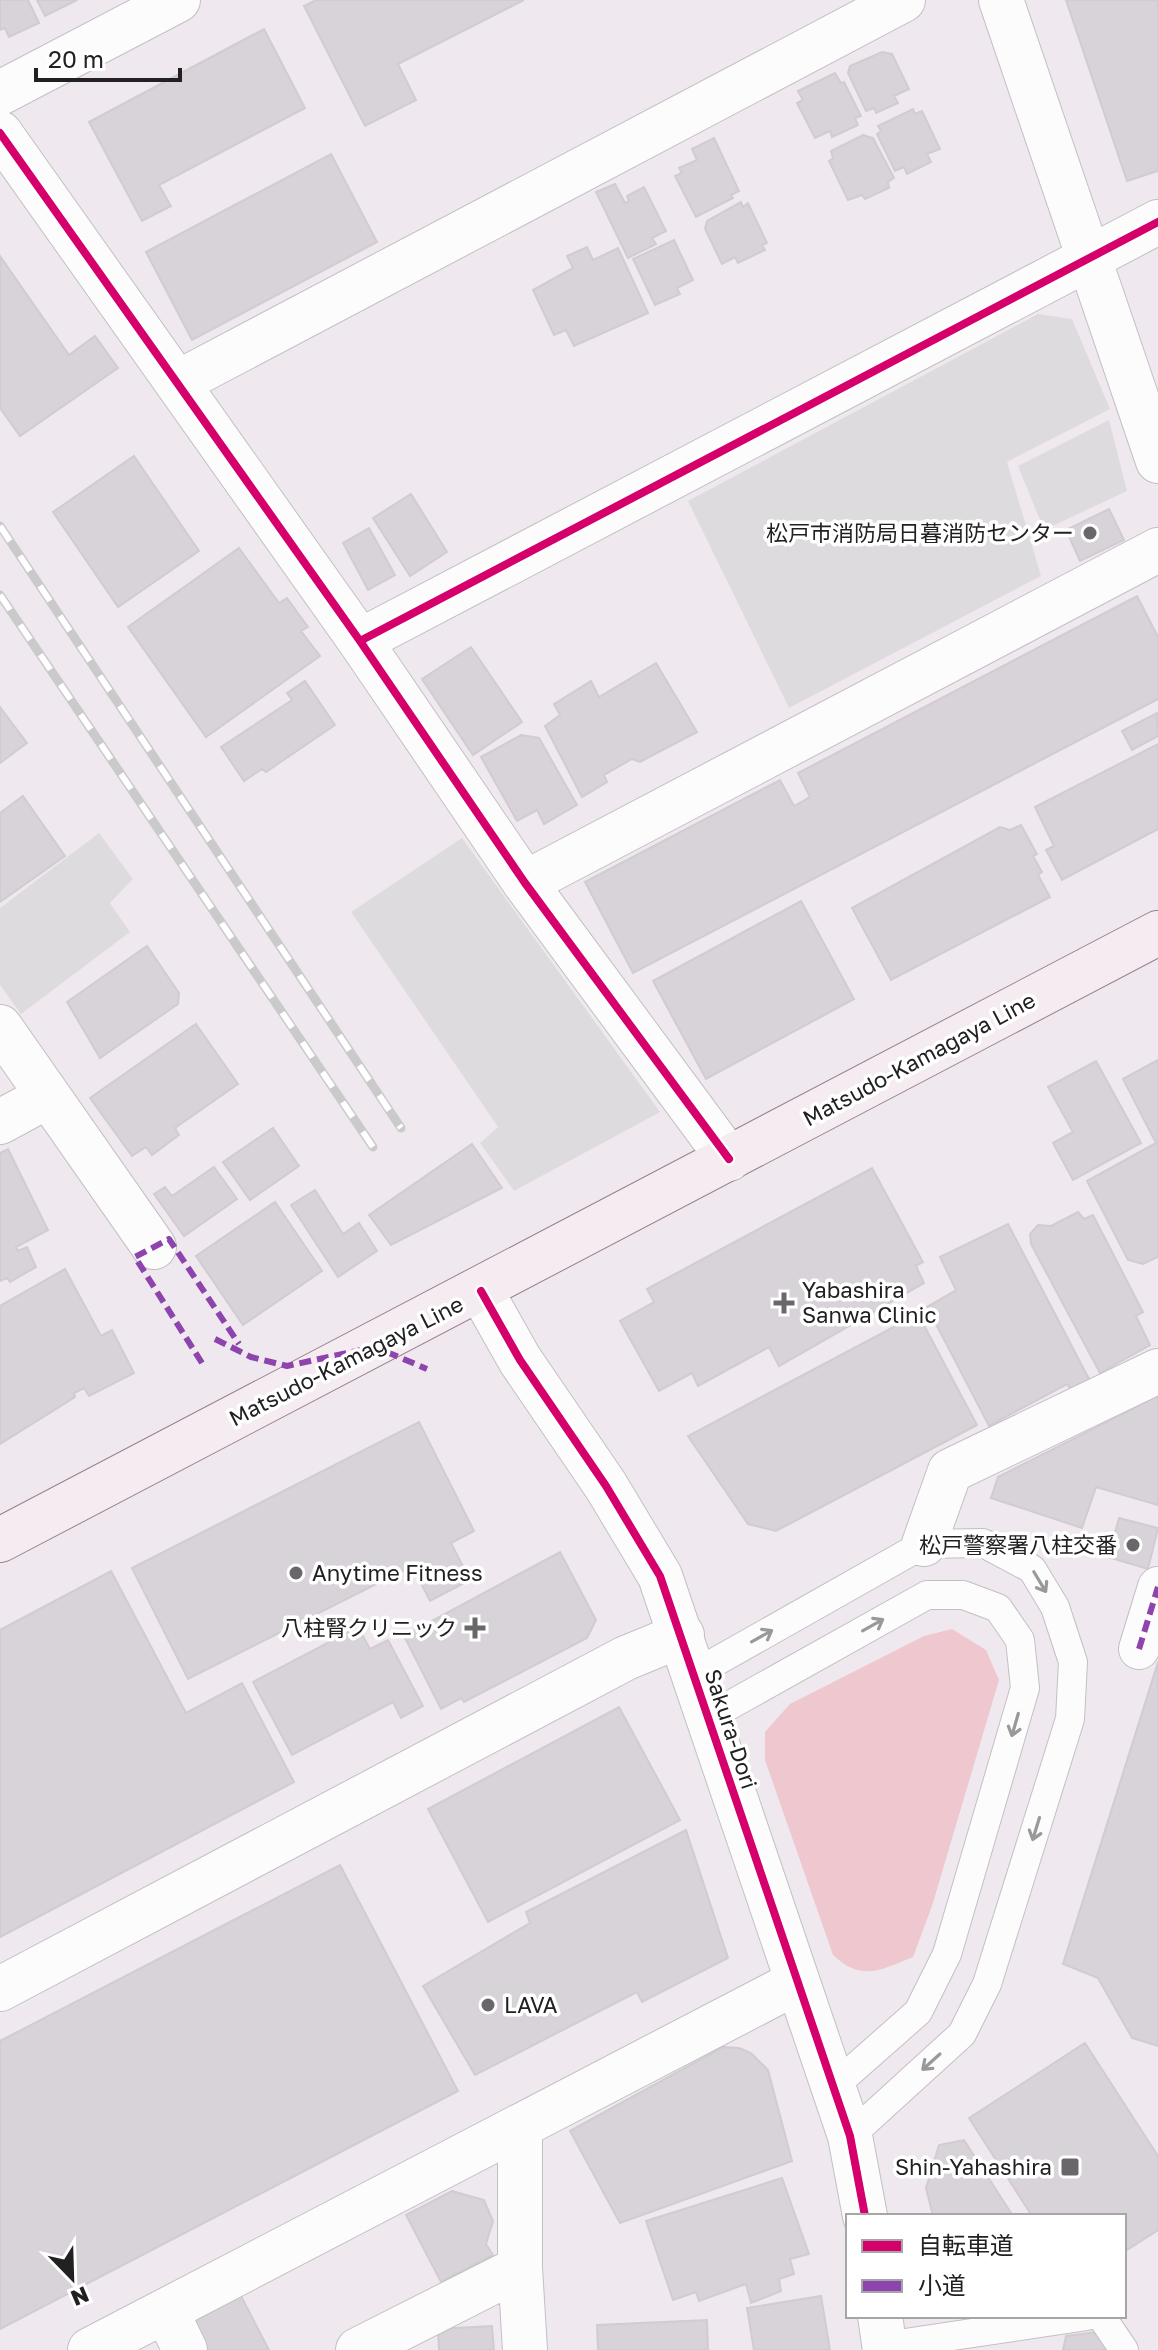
<svg xmlns="http://www.w3.org/2000/svg" width="1158" height="2350" font-family="'Golos Text','Noto Sans JP',sans-serif">
  <style>
    .residential { fill: #dedbde }
    .grass { fill: #eec7cf }
    .building { fill: #d7d3d8; stroke: #d1cbd2; stroke-width: 2 }
    .lines { fill: none; stroke-linecap: round; stroke-linejoin: round }
    .service-casing { stroke: #c2c0c2; stroke-width: 30 }
    .pedestrian-casing { stroke: #c2c0c2; stroke-width: 42 }
    .minor-casing { stroke: #c2c0c2; stroke-width: 46 }
    .tertiary-casing { stroke: #c2c0c2; stroke-width: 46 }
    .secondary-casing { stroke: #9b808f; stroke-width: 46 }
    .service { stroke: #fdfcfd; stroke-width: 28 }
    .pedestrian { stroke: #fdfcfd; stroke-width: 40 }
    .minor { stroke: #fdfcfd; stroke-width: 44 }
    .tertiary { stroke: #fdfcfd; stroke-width: 44 }
    .secondary { stroke: #f4ecf1; stroke-width: 44 }
    .rail-casing { stroke: #cbcacb; stroke-width: 9 }
    .rail { stroke: #fff; stroke-width: 6; stroke-dasharray: 18; stroke-linecap: butt }
    .quiet { stroke: #8e44ad; stroke-width: 6; stroke-dasharray: 12 6; stroke-linecap: butt }
    .cycleway-casing { stroke: #fff; stroke-width: 13 }
    .cycleway { stroke: #d6006c; stroke-width: 8 }
    .oneway { stroke: #9a999a }
    .poi-dot { fill: #696769; stroke: #fff; stroke-width: 3 }
    .labels { text-anchor: middle; stroke-width: 7; stroke-linejoin: round; paint-order: stroke }
    .poi-label { font-size: 22px; fill: #212121; stroke: #fff; text-anchor: end }
    .street-label { font-size: 22px; fill: #212121; stroke: #fff }
  </style>
  <rect width="100%" height="100%" fill="#efe9ef"/>
  <path class="residential" d="M1038,314L1072,319L1110,409L1007,462L1041,576L789,708L688,501Z
    M1109,420L1127,491L1044,530L1018,466Z
    M99,833L133,879L110,903L130,932L21,1014L0,985V908Z
    M462,838L660,1112L514,1191L480,1143L498,1127L351,912Z"/>
  <path class="grass" d="M952,1629L986,1650L999,1680L932,1906L913,1957C881,1970 861,1982 833,1955L765,1760V1732L790,1704L924,1636Z"/>
  <path class="building" d="M0,0H28L39,23L9,37L5,28L0,30Z
    M37,0H77L45,16Z
    M316,0H524L398,64L416,100L365,126L304,6Z
    M1066,0H1158V171L1127,181Z
    M264,29L305,108L159,185L171,206L142,221L89,122Z
    M882,52L892,54L909,89L894,96L898,103L876,113L874,108L866,111L848,73L850,66Z
    M835,73L841,83L844,82L861,116L855,118L858,125L832,137L830,131L815,138L797,103L803,100L798,91Z
    M913,109L915,114L922,111L940,149L927,154L931,162L907,174L904,167L895,171L877,134L881,131L878,126Z
    M863,135L873,138L894,178L888,182L889,188L865,199L862,195L848,200L829,161L833,158L831,151Z
    M714,138L739,191L731,195L733,198L696,217L675,176L682,173L679,168L697,160L692,149Z
    M331,154L377,242L192,340L146,252Z
    M615,184L625,203L629,201L627,196L644,187L666,231L652,238L656,244L628,258L596,192Z
    M741,202L743,207L748,203L767,243L762,245L765,250L738,263L735,257L722,264L705,229L707,221Z
    M674,240L693,280L677,288L680,294L655,305L633,259Z
    M587,247L593,260L618,248L648,313L574,346L566,330L554,335L533,290L573,268L567,256Z
    M0,256L69,355L95,336L118,368L20,436L0,408Z
    M134,456L199,551L118,607L53,512Z
    M411,494L447,552L410,576L373,518Z
    M1109,509L1124,540L1080,561L1066,530Z
    M369,528L395,575L368,590L343,543Z
    M239,548L279,603L287,598L308,627L301,631L320,656L206,737L128,627Z
    M1137,596L1158,637V699L633,973L585,882L780,780L794,806L810,797L798,773Z
    M471,647L522,722L473,755L422,679Z
    M656,663L697,732L640,762L632,759L604,775L607,782L582,797L545,726L560,715L554,704L591,681L599,697Z
    M305,681L335,725L266,772L262,769L244,781L221,747L292,700L287,693Z
    M0,707L27,743L0,763Z
    M1157,713L1158,736L1132,750L1122,731Z
    M521,735L539,738L577,805L544,824L537,810L517,821L481,757Z
    M1158,744V829L1062,880L1046,850L1054,846L1035,807Z
    M23,796L65,856L0,902V813Z
    M1021,825L1037,854L1033,856L1042,872L1038,875L1050,897L891,980L852,908L1000,827L1010,830Z
    M801,901L854,999L706,1079L653,981Z
    M147,946L179,993L178,1004L100,1058L67,1002Z
    M196,1024L238,1084L175,1128L179,1135L152,1155L146,1147L132,1156L90,1098Z
    M1158,1060V1257L1143,1264L1128,1260L1087,1181L1156,1143L1123,1079Z
    M1096,1061L1141,1143L1073,1180L1053,1143L1073,1132L1048,1087Z
    M273,1128L299,1166L250,1200L223,1162Z
    M472,1144L502,1188L391,1245L369,1215Z
    M8,1149L48,1230L16,1247L18,1251L27,1247L36,1267L10,1282L7,1278L0,1281V1153Z
    M214,1167L237,1199L184,1236L154,1194L165,1187L172,1196Z
    M872,1168L923,1262L916,1266L924,1283L779,1366L769,1347L698,1386L692,1373L659,1391L620,1321L654,1302L647,1289Z
    M315,1190L343,1234L359,1223L377,1251L338,1277L291,1205Z
    M275,1202L322,1271L243,1325L196,1256Z
    M1078,1212L1084,1219L1093,1215L1143,1312L1136,1316L1150,1345L1100,1373L1031,1244L1030,1234L1038,1225L1051,1226Z
    M1008,1224L1089,1379L1071,1390L1067,1384L989,1426L927,1307L956,1290L940,1257Z
    M65,1269L101,1336L112,1330L134,1373L89,1396L84,1388L74,1393L75,1397L0,1444V1306Z
    M918,1314L977,1425L776,1531L748,1524L688,1436Z
    M1158,1396V1505L1096,1487L1082,1528L991,1498L998,1477Z
    M419,1422L474,1531L451,1543L470,1580L430,1601L412,1566L188,1679L132,1568Z
    M1119,1518L1158,1528L1148,1569L1108,1557Z
    M560,1552L596,1620L587,1638L464,1702L461,1698L441,1709L404,1636Z
    M111,1571L186,1713L242,1683L294,1782L0,1937V1630Z
    M358,1627L370,1649L388,1640L423,1706L401,1718L393,1702L292,1755L253,1682Z
    M1158,1662V2046L1132,2038L1098,1978L1063,1964Z
    M619,1707L680,1820L488,1922L428,1809Z
    M686,1830L728,1958L642,2002L637,1992L475,2075L423,1986L530,1923L526,1912Z
    M340,1865L458,2091L0,2329V2041Z
    M1085,2043L1158,2156V2230L1124,2252V2216H1032L969,2118Z
    M723,2047L739,2048L751,2053L768,2070L792,2161L620,2223L570,2131Z
    M964,2140L1013,2216H933L926,2188L939,2145Z
    M782,2178L809,2254L790,2259L794,2274L779,2279L781,2291L751,2303L746,2284L699,2301L696,2292L673,2300L646,2221Z
    M452,2191L484,2200L493,2221L486,2244L493,2255L441,2282L406,2215Z
    M241,2296L269,2350H202L194,2334L198,2319Z
    M821,2296L830,2350H754L747,2308Z
    M707,2320L708,2350H598L597,2325Z
    M492,2326L494,2350H439L438,2329Z
    M1097,2332L1111,2350H1063L1066,2336Z"/>
  <g class="lines">
    <g class="service-casing">
      <path id="service" d="M694,1674L924,1544L983,1543L1032,1569L1055,1607L1073,1662L1070,1719L987,1984L962,2034L850,2136
        M707,1718L927,1595H963L998,1608L1020,1640L1025,1688L947,1954L918,2012L833,2087
        M1101,2316L1124,2350
        M885,2346L1087,2316"/>
    </g>
    <g class="pedestrian-casing">
      <path id="pedestrian" d="M1139,1649L1158,1587"/>
    </g>
    <g class="minor-casing">
      <path id="minor" d="M0,133L360,641L525,883L729,1159
        M177,383L903,0
        M360,641L1158,222
        M525,883L1158,550
        M0,1027L154,1247
        M0,1122L48,1096
        M924,1544L950,1471L1158,1371
        M0,1989L626,1658L682,1635
        M520,2126V2268L525,2350
        M166,2311L185,2350
        M90,2350L797,1982
        M358,2350L520,2268"/>
    </g>
    <g class="tertiary-casing">
      <path id="tertiary" d="M1001,0L1158,461
        M0,93L178,0
        M481,1291L520,1360L606,1486L660,1576L850,2136L865,2216
        M880,2316L885,2350"/>
    </g>
    <g class="secondary-casing">
      <path id="secondary" d="M0,1540L1158,933"/>
    </g>
    <use href="#service" class="service"/>
    <use href="#pedestrian" class="pedestrian"/>
    <use href="#minor" class="minor"/>
    <use href="#tertiary" class="tertiary"/>
    <use href="#secondary" class="secondary"/>
    <g class="rail-casing">
      <path id="rail" d="M0,526L401,1128
        M0,595L373,1147"/>
    </g>
    <use href="#rail" class="rail"/>
    <path class="quiet" d="M215,1339L251,1357L287,1366L375,1347L427,1369
      M202,1363L135,1257L169,1239L239,1344
      M1139,1649L1158,1587"/>
    <g class="cycleway-casing">
      <path id="cycleway" d="M0,133L360,641L525,883L729,1159
        M360,641L1158,222
        M481,1291L520,1360L606,1486L660,1576L850,2136L865,2216"/>
    </g>
    <use href="#cycleway" class="cycleway"/>
  </g>
  <defs><path id="oneway-shaft" d="M-6 0H5M1.5-3L5.5 0L1.5 3" fill="none" stroke-width="1.6" stroke-linecap="round" stroke-linejoin="round" transform="scale(2)"/></defs>
  <g class="oneway">
    <use href="#oneway-shaft" transform="translate(1040 1582) rotate(59)"/>
    <use href="#oneway-shaft" transform="translate(873 1625) rotate(-29)"/>
    <use href="#oneway-shaft" transform="translate(762 1636) rotate(-29)"/>
    <use href="#oneway-shaft" transform="translate(1015 1725) rotate(106)"/>
    <use href="#oneway-shaft" transform="translate(1036 1829) rotate(107)"/>
    <use href="#oneway-shaft" transform="translate(931 2062) rotate(138)"/>
  </g>
  <g class="poi-dot">
    <circle cx="1090" cy="533" r="8"/>
    <path d="M780 1291h8v8h8v8h-8v8h-8v-8h-8v-8h8z"/>
    <circle cx="1133" cy="1545" r="8"/>
    <circle cx="296" cy="1573" r="8"/>
    <path d="M471 1616h8v8h8v8h-8v8h-8v-8h-8v-8h8z"/>
    <circle cx="488" cy="2005" r="8"/>
    <rect x="1060" y="2157" width="20" height="20" rx="4"/>
  </g>
  <g class="labels">
    <g class="poi-label">
      <text x="1074" y="541">松戸市消防局日暮消防センター</text>
      <text x="802" y="1298" text-anchor="start">Yabashira<tspan x="802" dy="25">Sanwa Clinic</tspan></text>
      <text x="1117" y="1553">松戸警察署八柱交番</text>
      <text x="312" y="1581" text-anchor="start">Anytime Fitness</text>
      <text x="457" y="1636">八柱腎クリニック</text>
      <text x="504" y="2013" text-anchor="start">LAVA</text>
      <text x="1052" y="2175">Shin-Yahashira</text>
    </g>
    <g class="street-label">
      <text transform="translate(919 1059) rotate(-28)" y="8">Matsudo-Kamagaya Line</text>
      <text transform="translate(346 1361) rotate(-27)" y="8">Matsudo-Kamagaya Line</text>
      <text transform="translate(731 1729) rotate(72)" y="8">Sakura-Dori</text>
    </g>
  </g>
  <rect x="846" y="2214" width="280" height="104" fill="#ffffff" stroke="#a6a6a6" stroke-width="2"/>
  <rect x="862" y="2240" width="40" height="12" fill="#d6006c" stroke="#a6a6a6" stroke-width="2"/>
  <text x="918" y="2254" font-size="24" fill="#212121">自転車道</text>
  <rect x="862" y="2280" width="40" height="12" fill="#8e44ad" stroke="#a6a6a6" stroke-width="2"/>
  <text x="918" y="2294" font-size="24" fill="#212121">小道</text>
  <g transform="translate(72 2278) rotate(157)" stroke="#ffffff" stroke-width="6" paint-order="stroke">
  <path d="M0-6L14 30L0 20L-14 30Z" fill="#212121"/>
  <text y="-12" font-size="22" font-weight="bold" text-anchor="middle" fill="#212121">N</text>
  </g>
  <path d="M36 68v12h144v-12" fill="none" stroke="#212121" stroke-width="4"/>
  <text x="48" y="68" font-size="24" fill="#212121" stroke="#ffffff" stroke-width="6" paint-order="stroke">20 m</text>
</svg>
